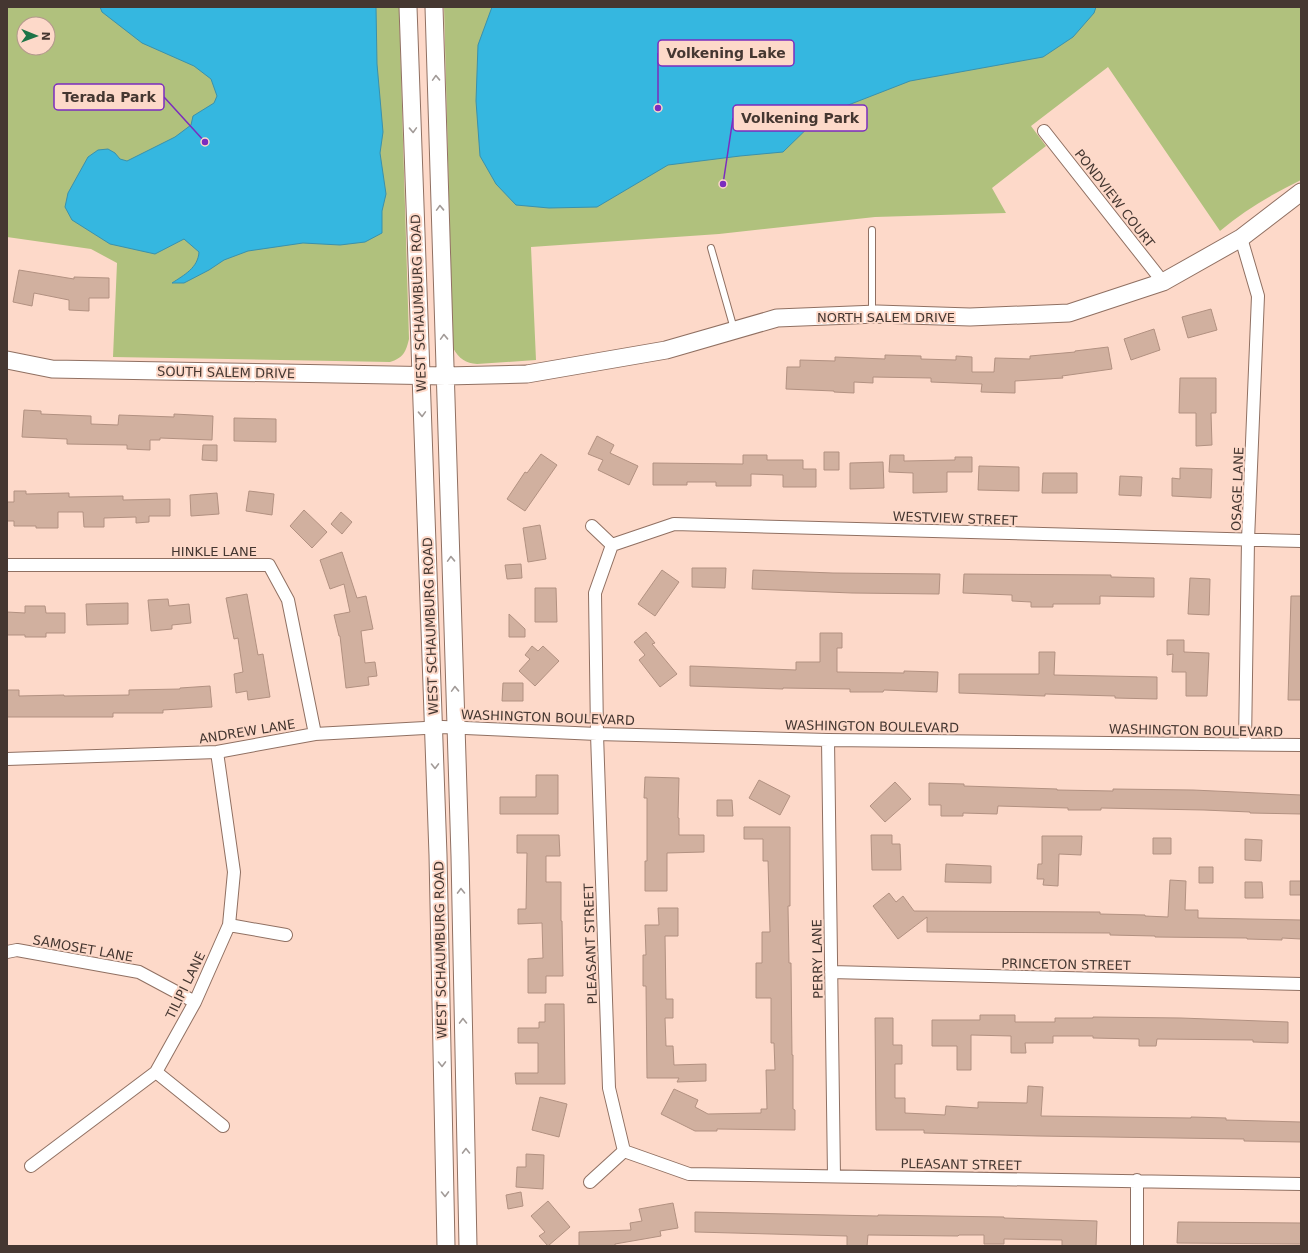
<svg xmlns="http://www.w3.org/2000/svg" width="1308" height="1253" font-family="'DejaVu Sans',sans-serif">
  <style>
    .green { fill: #b0c17d; fill-rule: evenodd }
    .water { fill: #35b7e0; stroke: #3a91ac }
    .building { fill: #d1b09f; stroke: #b29181 }
    .lines { fill: none; stroke-linecap: round; stroke-linejoin: round }
    .lane-casing { stroke: #907062; stroke-width: 8 }
    .street-casing { stroke: #907062; stroke-width: 14 }
    .secondary-casing { stroke: #907062; stroke-width: 19 }
    .lane { stroke: #fff; stroke-width: 6 }
    .street { stroke: #fff; stroke-width: 12 }
    .secondary { stroke: #fff; stroke-width: 17 }
    .oneway { stroke: #a29b98 }
    .labels { text-anchor: middle; stroke-width: 4; stroke-linejoin: round; paint-order: stroke }
    .street-label { font-size: 13px; fill: #453731; stroke: #fdd9c9 }
    .leader { fill: none; stroke: #7b2cbf; stroke-width: 1.5 }
    .callout-dot { fill: #7b2cbf; stroke: #fdd9c9; stroke-width: 1.5 }
    .callout { fill: #fdd9c9; stroke: #7b2cbf; stroke-width: 1.5 }
    .callout-label { font-size: 14px; text-anchor: middle; font-weight: bold; fill: #453731 }
  </style>
  <rect width="100%" height="100%" fill="#fdd9c9"/>
  <path class="green" d="M7,7H399L409,339C406,352 403,358 390,362L113,357L117,263L91,249L7,237ZM24,24H48V48H24Z
    M444,7H1301V180C1272,194 1245,210 1220,231L1108,67L1031,126L1046,146L992,188L1006,213L875,217L719,234L531,247L536,360L477,364C466,363 459,359 453,348Z"/>
  <path class="water" d="M100,7H376L377,64L383,132L380,153L386,194L382,211V233L365,242L340,245L303,243L248,251L224,260L209,270L184,283H172C184,275 198,268 199,252L184,239L155,254L110,244L72,220L65,207L68,193L88,157L98,150L108,149L115,153L120,159L127,161L175,137L191,125L193,116L214,103L217,96L211,79L194,66L142,43L102,12Z
    M492,7H1096L1094,13L1073,37L1043,57L910,81L820,116L783,152L740,156L668,165L597,207L549,208L516,205L496,184L480,156L476,101L478,45Z"/>
  <path class="building" d="M19,270L74,279V277L109,278V298H89V311L69,310V300L34,293L32,306L13,302Z
    M1211,309L1217,330L1188,338L1182,317Z
    M1154,329L1160,350L1131,360L1124,339Z
    M1108,347L1112,369L1062,376L1063,378L1015,381V393L981,392L982,384L931,382V378L873,377V383L854,382V393L834,392V391L786,389L787,367H800V360L835,361V357L885,359V355L921,356V359L956,360V356L972,357V372H994L995,358L1030,359V356L1075,352V351Z
    M1180,378H1216V413H1211L1212,445L1196,446V413H1179Z
    M24,410L41,411V414L91,416V424L118,425L119,415L174,417V414L213,416L212,440L160,438V440H150V450L127,449V445L67,444V439L22,437Z
    M234,418L276,419V442L234,441Z
    M597,436L614,445L610,453L638,466L629,485L598,470L603,460L588,454Z
    M203,445H217V461L202,460Z
    M824,452H839V470H824Z
    M541,454L557,465L525,511L507,499L525,472L527,473Z
    M743,455H767V460H803V469H816V487H783V475L751,474V486H716V482H687V485H653V463L743,464Z
    M890,455H904V461L955,460V457H972V472H947V492L913,493V473L889,472Z
    M883,462L884,488L850,489V463Z
    M979,466L1019,467V491L978,490Z
    M1180,468L1212,469L1211,498L1172,496V478L1180,479Z
    M1043,473H1077V493H1042Z
    M1120,476L1142,477L1141,496L1119,495Z
    M14,491H26V494L69,493V497L123,496V500L170,499V516H149V522L136,523V517L104,518V527H84L83,512H58V528H36V526H14V521H7V502H14Z
    M249,491L274,494L272,515L246,511Z
    M217,493L219,514L191,516L190,495Z
    M304,510L327,532L312,548L290,526Z
    M341,512L352,522L342,534L331,524Z
    M540,525L546,559L528,562L523,528Z
    M342,552L357,598L366,596L373,629L361,631L365,663L375,662L377,676L368,677L369,685L346,688L340,636H339L334,615L350,612L344,584L330,589L320,560Z
    M521,564L522,578L507,579L505,565Z
    M692,568H726L725,588L692,587Z
    M662,570L679,582L655,616L638,604Z
    M753,570L833,573L940,574L939,594L852,593L752,589Z
    M964,574L1111,575V577L1154,578V597L1100,596V604H1053V607H1031V602L1012,601V595L963,593Z
    M1190,578L1210,579L1209,615L1188,614Z
    M535,588H556L557,622H535Z
    M247,594L258,655L263,654L270,697L248,700L247,691L236,693L234,674L243,672L238,638L234,639L226,598Z
    M1291,596H1301V700H1288Z
    M168,599L169,606L189,604L191,623L172,625V629L151,631L148,600Z
    M128,603V624L87,625L86,604Z
    M25,606H45L46,613H65V633H46V637H25V635H7V612L25,613Z
    M509,614L525,629V637H509Z
    M646,632L655,643L652,644L677,674L660,687L639,660L645,655L634,642Z
    M820,633H842V648H837V672L904,673V671L938,672L937,692L884,690L883,692H850V689L783,688V689L690,686V666L796,670V662H820Z
    M1167,640H1184V652L1209,653L1207,696H1186V672H1172L1173,654L1167,655Z
    M532,646L538,651L543,646L559,661L535,686L519,671L530,659L525,655Z
    M1039,652H1055L1054,675L1157,677V699L1115,698V696L1045,694V696L959,693V674H1039Z
    M503,683H523V701H502Z
    M210,686L212,707L163,710V713H113V717H7V690H19V696L64,695V696L129,695V690L180,689V688Z
    M536,775H558V814H500V797H536Z
    M645,777L679,778L678,818H679V835H704V852L667,853V891H645V861H647V798H644Z
    M759,780L790,796L780,815L749,798Z
    M895,782L911,799L885,822L870,806Z
    M929,783L964,784V786L1057,789V790L1113,791V789L1193,790L1301,795V814L1250,813V812L1204,810L1101,808V810H1068V808L998,806L997,814L963,813V816H941V805H929Z
    M717,800H732L733,816H717Z
    M744,827H790V906H788L789,963H791L792,1055H793V1109L795,1110V1130L717,1129V1131H695L661,1114L674,1089L698,1100L695,1107L708,1114L761,1113V1109H767L766,1070H775L774,1043H771V998H756V963H762V932H770L768,861H763V839H744Z
    M517,835H559L560,856H546V882H561V921H562L563,976H546V993H528V959L543,958L542,923L518,924V909H526L527,853H517Z
    M871,835H892V844H900L901,870H872Z
    M1042,836H1082L1081,855L1059,854L1058,886L1043,885L1044,879H1037L1038,864H1042Z
    M1153,838H1171V854H1153Z
    M1245,839L1262,840L1261,861L1245,860Z
    M946,864L991,866V883L945,882Z
    M1199,867H1213V883H1199Z
    M1170,880L1186,881L1185,910H1198V918L1301,920V939L1282,938V940L1247,939V938L1155,937V936L1110,935V933L927,932V917L898,939L873,906L889,893L896,902L903,896L914,911L1100,912V914L1145,915V916L1168,917Z
    M1290,881H1301V895H1290Z
    M1245,882H1262L1263,898H1245Z
    M658,908H678V936H665L666,999H673V1018H665L666,1046H673L674,1065L706,1064V1081L677,1082L679,1078H647L646,986H643V955H646L645,925H659Z
    M545,1004H564L565,1084H516L515,1073H538V1043H518V1028H539V1022H545Z
    M980,1015H1015V1022H1055V1018H1093V1017L1181,1018L1288,1022V1043L1253,1042V1040L1157,1039L1156,1046H1139V1039L1093,1038V1036H1053V1043H1025L1026,1053H1011V1036L971,1035V1070H957V1046H932V1020H980Z
    M875,1018H893V1045H902V1064H895V1098H905V1113L945,1115L946,1106L978,1108V1102L1027,1103L1028,1086L1043,1087L1041,1116L1191,1118V1117L1226,1118V1120L1301,1122V1142L1244,1141V1139L1037,1136L924,1133V1130H876Z
    M540,1097L567,1104L559,1137L532,1130Z
    M526,1154L544,1155L543,1189L516,1187L517,1167H526Z
    M521,1192L523,1206L508,1209L506,1195Z
    M548,1201L570,1227L548,1246L539,1236L545,1232L531,1216Z
    M673,1203L678,1228L660,1231L661,1236L615,1244V1246H579V1232L631,1230L630,1223L642,1221L639,1209Z
    M695,1212L878,1216V1215L1004,1217V1218L1097,1221L1096,1246H1062V1240L1004,1239V1244H984V1235H959L958,1236L868,1235L867,1246H847V1236L695,1232Z
    M1178,1222L1301,1223V1244L1177,1243Z"/>
  <g class="lines">
    <g class="lane-casing">
      <path id="lane" d="M711,248L734,329
        M872,313V230"/>
    </g>
    <g class="street-casing">
      <path id="street" d="M1044,131L1163,282
        M1241,238L1258,296L1248,540L1245,744
        M592,526L612,545L674,524L1301,541
        M612,545L595,593L597,734L609,1088L624,1151
        M7,565H269L288,600L315,734
        M828,740L834,1176
        M7,759L217,752L315,734L443,727L597,734L828,740L1301,745
        M229,925L286,935
        M7,952L17,950L139,972L195,1002
        M831,972L1301,984
        M156,1072L223,1126
        M31,1166L156,1072L195,1002L229,925L234,872L217,752
        M590,1182L624,1151L689,1174L1301,1184
        M1137,1246V1180"/>
    </g>
    <g class="secondary-casing">
      <path id="secondary" d="M408,7L438,855L446,1246
        M434,7L460,856L468,1246
        M7,360L52,369L446,376L527,374L666,350L777,318L877,314L970,317L1069,313L1163,282L1241,238L1301,192"/>
    </g>
    <use href="#lane" class="lane"/>
    <use href="#street" class="street"/>
    <use href="#secondary" class="secondary"/>
  </g>
  <defs><path id="oneway-chevron" d="M-2-3.5L2.5 0L-2 3.5" fill="none" stroke-width="1.6" stroke-linecap="round" stroke-linejoin="round"/></defs>
  <g class="oneway">
    <use href="#oneway-chevron" transform="translate(436 78) rotate(-92)"/>
    <use href="#oneway-chevron" transform="translate(413 130) rotate(88)"/>
    <use href="#oneway-chevron" transform="translate(440 208) rotate(-92)"/>
    <use href="#oneway-chevron" transform="translate(444 337) rotate(-92)"/>
    <use href="#oneway-chevron" transform="translate(422 414) rotate(88)"/>
    <use href="#oneway-chevron" transform="translate(451 559) rotate(-92)"/>
    <use href="#oneway-chevron" transform="translate(455 689) rotate(-92)"/>
    <use href="#oneway-chevron" transform="translate(435 766) rotate(89)"/>
    <use href="#oneway-chevron" transform="translate(461 891) rotate(-91)"/>
    <use href="#oneway-chevron" transform="translate(463 1021) rotate(-91)"/>
    <use href="#oneway-chevron" transform="translate(442 1064) rotate(89)"/>
    <use href="#oneway-chevron" transform="translate(466 1151) rotate(-91)"/>
    <use href="#oneway-chevron" transform="translate(445 1194) rotate(89)"/>
  </g>
  <g class="labels">
    <g class="street-label">
      <text transform="translate(1115 198) rotate(52)" y="5">PONDVIEW COURT</text>
      <text transform="translate(418 303) rotate(-92)" y="5">WEST SCHAUMBURG ROAD</text>
      <text x="886" y="322">NORTH SALEM DRIVE</text>
      <text transform="translate(226 372) rotate(1)" y="5">SOUTH SALEM DRIVE</text>
      <text transform="translate(1237 489) rotate(-88)" y="5">OSAGE LANE</text>
      <text transform="translate(955 518) rotate(2)" y="5">WESTVIEW STREET</text>
      <text x="214" y="556">HINKLE LANE</text>
      <text transform="translate(430 626) rotate(-92)" y="5">WEST SCHAUMBURG ROAD</text>
      <text transform="translate(548 717) rotate(2)" y="5">WASHINGTON BOULEVARD</text>
      <text transform="translate(872 726) rotate(1)" y="5">WASHINGTON BOULEVARD</text>
      <text transform="translate(1196 730) rotate(1)" y="5">WASHINGTON BOULEVARD</text>
      <text transform="translate(247 731) rotate(-9)" y="5">ANDREW LANE</text>
      <text transform="translate(590 944) rotate(-92)" y="5">PLEASANT STREET</text>
      <text transform="translate(83 948) rotate(10)" y="5">SAMOSET LANE</text>
      <text transform="translate(440 950) rotate(-91)" y="5">WEST SCHAUMBURG ROAD</text>
      <text transform="translate(817 959) rotate(-91)" y="5">PERRY LANE</text>
      <text transform="translate(1066 964) rotate(1)" y="5">PRINCETON STREET</text>
      <text transform="translate(185 985) rotate(-64)" y="5">TILIPI LANE</text>
      <text transform="translate(961 1164) rotate(1)" y="5">PLEASANT STREET</text>
    </g>
  </g>
  <path class="leader" d="M658 108L658 53M205 142L164 97M723 184L733 118"/>
  <g class="callout-dot">
    <circle cx="658" cy="108" r="4"/>
    <circle cx="205" cy="142" r="4"/>
    <circle cx="723" cy="184" r="4"/>
  </g>
  <g class="callout">
    <rect x="658" y="40" width="136" height="26" rx="4"/>
    <rect x="54" y="84" width="110" height="26" rx="4"/>
    <rect x="733" y="105" width="134" height="26" rx="4"/>
  </g>
  <g class="callout-label">
    <text x="726" y="58">Volkening Lake</text>
    <text x="109" y="102">Terada Park</text>
    <text x="800" y="123">Volkening Park</text>
  </g>
  <rect width="1308" height="1253" fill="none" stroke="#453731" stroke-width="16"/>
  <g transform="translate(36 36) rotate(91)"><circle r="19" fill="#fdd9c9" stroke="#b3988c"/>
  <path d="M0-3L7 15L0 10L-7 15Z" fill="#1d7447"/>
  <text y="-6" font-size="11" font-weight="bold" text-anchor="middle" fill="#453731">N</text>
  </g>
</svg>
